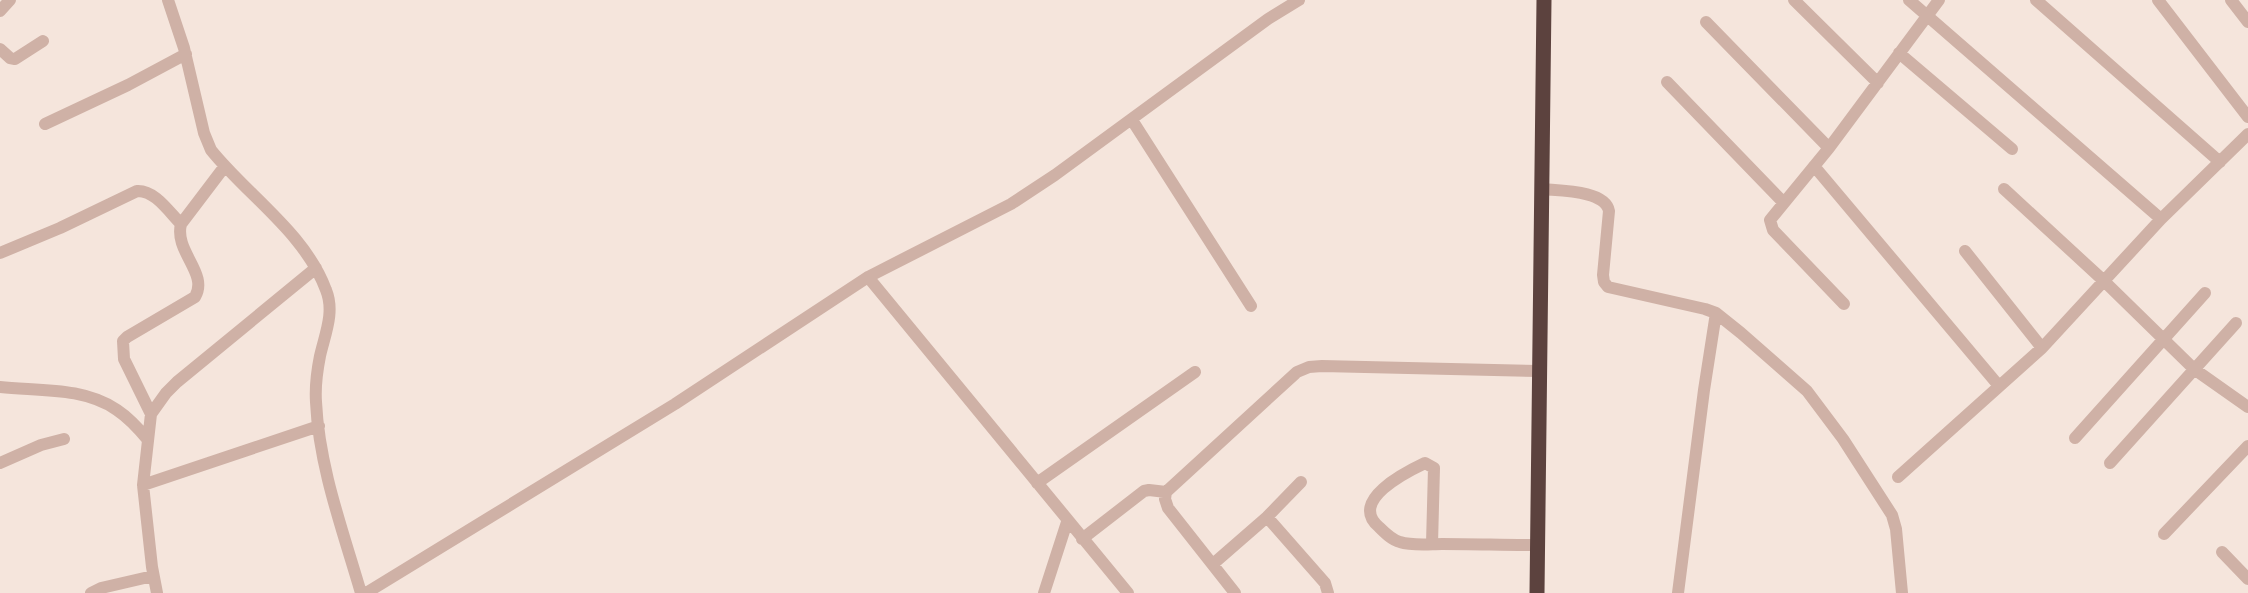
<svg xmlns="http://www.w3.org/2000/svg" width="2248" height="593" font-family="Helvetica,sans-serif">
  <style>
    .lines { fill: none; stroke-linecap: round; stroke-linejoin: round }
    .street { stroke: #cfb1a6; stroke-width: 12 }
    .highway { stroke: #5c423e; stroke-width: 15 }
  </style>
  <rect width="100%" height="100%" fill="#f5e5dc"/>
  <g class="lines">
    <path class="street" d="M168,0L184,48L204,133L211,150C248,196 305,233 326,290C335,312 325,334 320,356C317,371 315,387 316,402C319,467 343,531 361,593
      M1794,0L1878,83
      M1909,0L2161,219
      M2036,0L2220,162
      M2158,0L2248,117
      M2231,0L2248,22
      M0,11L10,0
      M1706,22L1829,148
      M0,49L10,58L15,59L43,41
      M1899,53L2012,149
      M1667,82L1783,202
      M1132,120L1251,306
      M45,124L128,85L186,54
      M1814,166L1999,386
      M1541,189C1559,191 1605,190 1609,211L1603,275L1604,282L1608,287L1705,309L1716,313L1741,333L1807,391L1843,439L1892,515L1896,529L1902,593
      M2004,189L2104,281L2194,369L2248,407
      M1965,251L2042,348
      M0,253L60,228L137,191C155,190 169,212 181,224
      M868,277L1128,593
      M1844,304L1773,230L1770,220L1829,148L1939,0
      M0,387C39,391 84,387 117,410C129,418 139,429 148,440
      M151,414L124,359L123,341L127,337L195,297C209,273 174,252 181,224L225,166
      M2075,438L2205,293
      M0,463L41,445L64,439
      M2110,463L2236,323
      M1898,477L2042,348L2161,219L2248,134
      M1037,483L1195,372
      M143,485L319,426
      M1267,517L1325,583L1328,593
      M2164,534L2248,446
      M1082,539L1144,491L1149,490L1166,492
      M1432,544L1434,468L1425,463C1406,472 1348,501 1379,527C1385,533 1392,540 1400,542C1412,546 1430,544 1442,544C1474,544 1506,545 1538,545
      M2222,552L2248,579
      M1213,564L1267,517L1301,482
      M91,593L101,588L153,576
      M157,593L152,567L143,485L151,414L166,393L177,382L316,268
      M366,593L675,404L868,277L1011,204L1055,175L1268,19L1299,0
      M1044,593L1067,522
      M1235,593L1168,508L1165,499L1166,492L1297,372L1309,367L1322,366L1540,371
      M1678,593L1704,390L1716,313"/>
    <path class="highway" d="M1537,593L1544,0"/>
  </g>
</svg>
